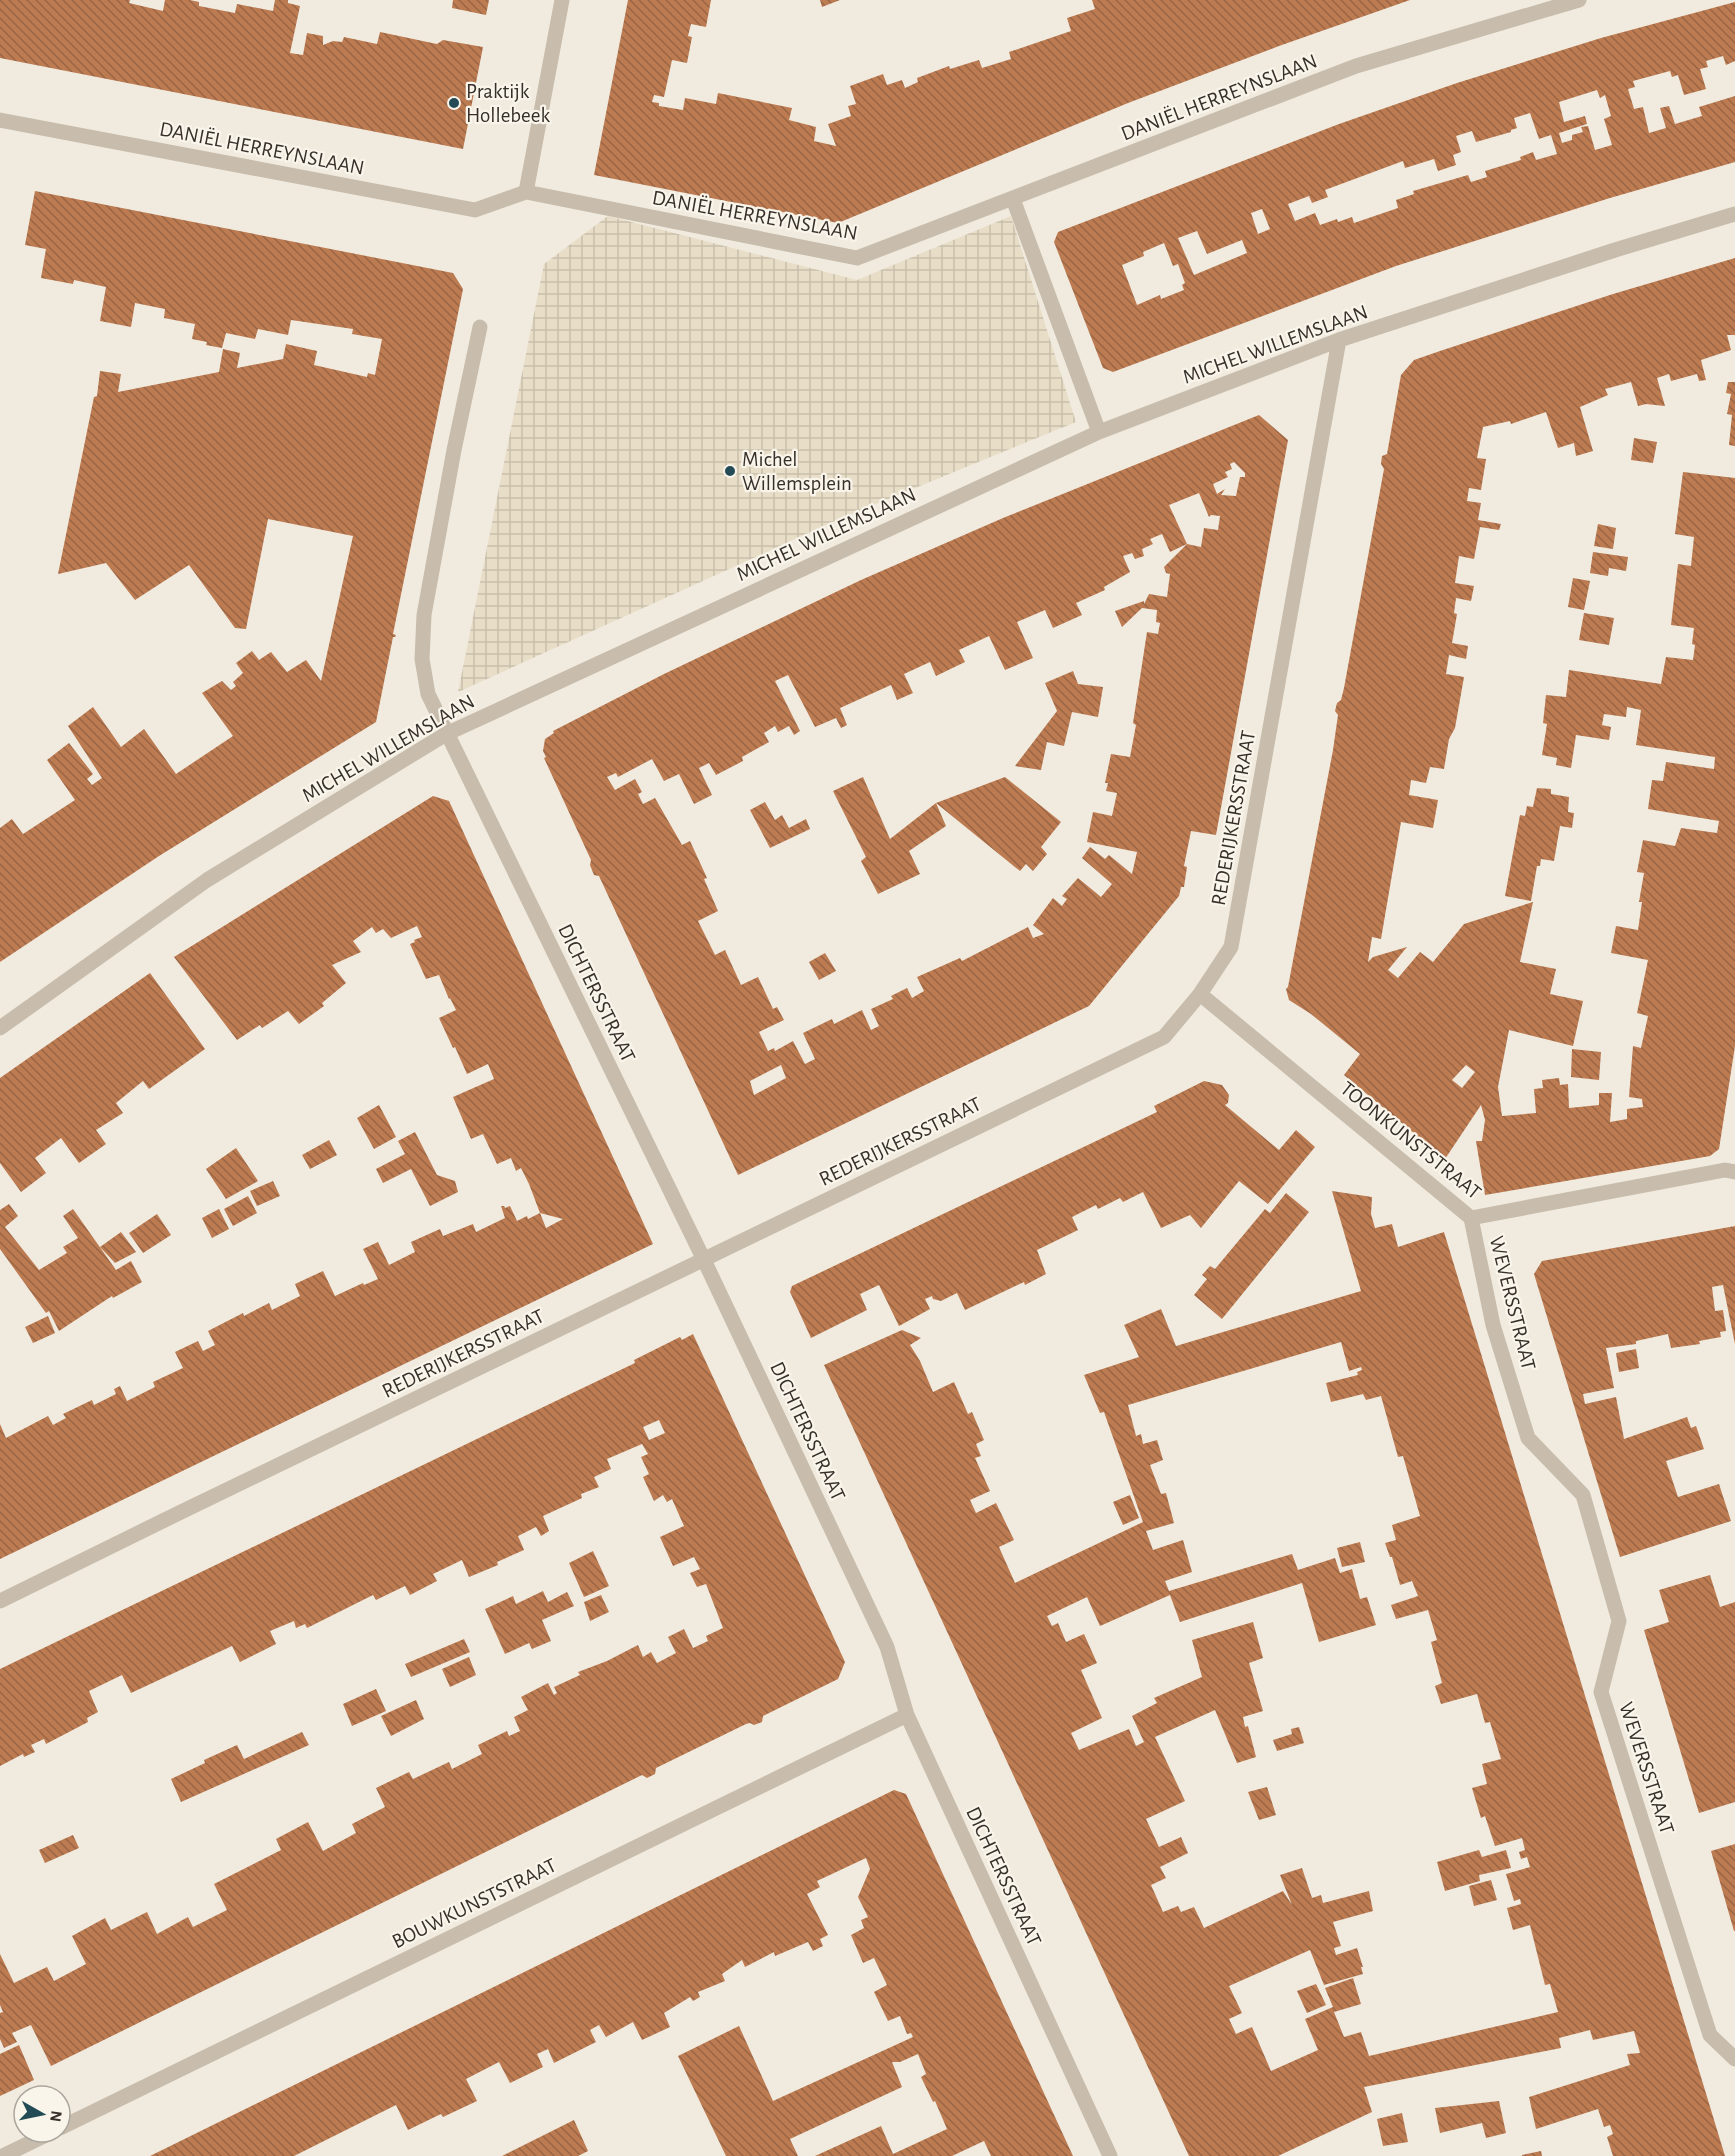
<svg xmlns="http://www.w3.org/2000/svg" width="1735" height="2156" font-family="'Alegreya Sans',sans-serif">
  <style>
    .plaza { fill: url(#plaza-grid) }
    .building { fill: url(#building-back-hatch); fill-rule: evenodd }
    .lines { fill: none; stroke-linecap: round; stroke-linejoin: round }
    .street { stroke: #c8bdac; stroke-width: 15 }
    .poi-dot { fill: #234b55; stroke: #f9f5eb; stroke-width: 2 }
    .labels { text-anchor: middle; stroke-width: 4.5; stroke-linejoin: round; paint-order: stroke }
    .poi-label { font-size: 21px; fill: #37302a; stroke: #f9f5eb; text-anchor: start }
    .street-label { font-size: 21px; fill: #37302a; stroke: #f9f5eb }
  </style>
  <defs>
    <pattern id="plaza-grid" width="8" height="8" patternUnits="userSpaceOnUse" patternTransform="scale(1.5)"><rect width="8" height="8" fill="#e8dec7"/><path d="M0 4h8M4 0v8" fill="none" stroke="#c8bfab"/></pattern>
    <pattern id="building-back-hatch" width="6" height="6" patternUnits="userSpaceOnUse" patternTransform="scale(1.5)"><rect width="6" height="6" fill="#bd7b52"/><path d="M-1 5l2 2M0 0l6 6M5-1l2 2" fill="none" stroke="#9a6544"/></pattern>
  </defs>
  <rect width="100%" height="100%" fill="#f1ebdf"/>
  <path class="plaza" d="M608,216L857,280L1011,216L1076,422L837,520L458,692L544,264Z"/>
  <path class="building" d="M0,0H130L129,3L163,11L165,0H190L199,2V6L235,13L237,4L273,11L275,0H288V3L300,6L290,53L303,55L307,33L323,36V45L333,41L342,42L344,37L377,44L380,32L437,44L443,40L483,47L463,149L0,58Z
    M453,0H489L486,15L452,8Z
    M628,0H711L706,27L691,24L688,36L692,37L687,63L672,60L664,97L654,95L652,102L659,103V106L683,110L685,98L716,104L718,93L792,108L789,120L816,127L814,141L836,146L828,124L851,116L848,106L856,104L850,86L883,74L887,85L902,80L905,88L918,82L917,78L949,66L950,69L979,60L982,68L1011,59L1009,52L1071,31L1067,18L1095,9L1092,0H1410L1279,46L1128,103L838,223L594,175Z
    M820,0H840L822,7Z
    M1735,2V61L1726,65L1723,56L1706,61L1708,67L1700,69L1706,89L1684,95L1678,75L1672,77L1670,71L1633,81L1635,87L1628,89L1634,109L1643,107L1649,133L1666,128L1660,108L1669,106L1675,124L1702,116L1699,107L1735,96V162L1610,198L1396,266L1113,372L1103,368L1054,242L1058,232L1339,124L1457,83L1601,38ZM1597,90L1600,98L1605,95L1611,116L1604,119L1612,145L1595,150L1588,126L1581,127L1583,132L1572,135V140L1562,143L1559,133L1587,124L1585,116L1564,122L1559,102ZM1530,113L1539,139L1551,135L1557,154L1536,160L1533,152L1520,157L1521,160L1485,171L1487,177L1471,182L1468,175L1413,191L1414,194L1396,200L1398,208L1354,223L1352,217L1338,222L1337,219L1320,225L1315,213L1295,221L1288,204L1309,196L1312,203L1328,197L1325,190L1403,161L1405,168L1434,159L1438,171L1456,165L1453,155L1461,152L1456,136L1472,131L1476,142L1511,132V130L1517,128L1514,118ZM1262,209L1270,229L1258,234L1251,213ZM1197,231L1207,254L1242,240L1247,253L1194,275L1178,238ZM1164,243L1173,266L1178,264L1185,283L1182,285L1184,290L1161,299L1160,295L1137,305L1122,265L1144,256L1143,252Z
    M35,191L453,273L463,289L393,634L396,635L395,637H393L376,722L159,856L0,962V828L12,819L23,834L75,800L47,760L69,743L93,774L87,779L92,785L102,778L68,726L93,707L121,747L144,729L176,774L233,736L202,693L222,681L231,690L236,686L233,682L243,673L236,663L252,651L259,660L271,652L287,672L306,660L321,681L353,536L268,519L246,629L235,628L189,565L135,600L106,563L58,574L94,397L97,396L100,371L121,374L118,392L219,372L223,349L240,353L237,368L283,359L286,344L317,351L314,365L367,377L368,373L375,375L382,339L352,334L353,329L291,320L288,335L258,329L255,339L226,333L222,348L206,345L207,342L192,339L195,324L164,318L165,309L135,303L131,327L100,321L106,287L74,280L73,284L41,278L46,249L25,245Z
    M1735,258V335H1727L1731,350L1701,360L1706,380L1699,381L1697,374L1671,381L1669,374L1657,378L1665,406L1646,404L1638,406L1631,382L1605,389L1608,395L1580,407L1593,451L1576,456L1574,443L1558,448L1546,412L1511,424L1510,421L1483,427L1477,458L1486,459L1481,490L1469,488L1467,501L1481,503L1478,520L1501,524L1499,530L1480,527L1474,559L1459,556L1455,583L1474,586L1471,601L1456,598L1454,613L1457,614L1452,643L1468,646L1466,659L1449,655L1446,674L1464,677L1455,728L1449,739L1444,769L1430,767L1426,783L1411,780L1409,795L1438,800L1433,828L1401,822L1381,939L1372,937L1368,962L1373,957L1407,947L1388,970L1398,978L1420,952L1433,962L1464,924L1533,902L1520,962L1556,969L1550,994L1583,1001L1573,1046L1509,1030L1498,1087L1502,1116L1536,1113L1534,1089L1543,1088L1542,1080L1559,1078L1560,1085L1568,1084L1569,1108L1599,1105V1093H1612L1610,1122L1627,1119V1109L1643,1107L1642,1099L1629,1097L1633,1046L1641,1048L1648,1016L1637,1013L1648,960L1611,953L1616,926L1638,930L1642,902H1639L1644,873L1637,872L1643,840L1675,846L1681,828L1717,833L1719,821L1648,809L1652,780L1663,781L1666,762L1714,769L1715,757L1636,745L1641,710L1627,707L1626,717L1604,714L1602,725L1611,727L1609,740L1576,735L1571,768L1556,765L1557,758L1542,755L1547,724L1543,723L1546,695L1566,697L1569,670L1661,684L1666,657L1693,660L1695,645L1692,644L1694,628L1671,625L1678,564L1691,566L1694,537L1675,534L1683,472L1735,478V1046L1719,1149L1710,1156L1485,1195L1476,1141H1482L1485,1120L1481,1105L1445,1159L1344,1075L1360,1054L1311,1014L1289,1000L1286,989L1288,987L1294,955L1333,750L1338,715L1335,711L1337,703L1341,700L1344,688L1384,469L1381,464L1382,456L1387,454L1401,375L1414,360L1440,351L1613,294ZM1466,1065L1475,1072L1462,1088L1452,1080Z
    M1728,382H1735V446L1729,445L1732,415L1727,414L1731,394L1726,393Z
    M1259,415L1288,440L1216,835L1191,831L1184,866L1187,867L1184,887H1181L1179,896L1089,1006L738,1175L599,876L594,875L590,865L591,860L544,758L546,757L543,751L545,739L554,733L553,731L664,674L861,580L1003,518ZM1234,462L1245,473V477H1240L1236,496L1221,495L1225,489L1217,494L1213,484L1228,477L1225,472L1232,469L1230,464ZM1199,493L1209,517L1211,515L1220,516L1218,530L1204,528L1201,547L1187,544L1169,505ZM1162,534L1170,552L1187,544L1164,567L1166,573L1170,574L1167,597L1149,594L1144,604V601L1115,611L1122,627L1142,608L1157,610L1156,622L1160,623L1158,634L1147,632L1133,723L1136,725L1130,757L1111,754L1105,783H1108L1106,791L1117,793L1112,816L1093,812L1087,842L1137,852L1132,874L1109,855L1105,859L1090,847L1082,858L1112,884L1101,897L1078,878L1062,896L1067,899L1062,906L1053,898L1033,925L1044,934L1033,938L1028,927L962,961L960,958L917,977L924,991L912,998L907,988L891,996L893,999L871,1009L879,1026L871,1030L862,1010L834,1024L832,1019L803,1033L815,1059L805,1064L793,1041L775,1051L774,1048L768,1051L759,1032L784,1020L777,1007L773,1009L758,977L741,985L725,950L715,955L698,921L718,911L704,879L707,878L690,841L682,845L655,798L643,804L638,794L642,792L635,779L615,790L607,777L616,773L618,777L652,759L664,781L679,774L694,804L712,795L699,768L709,763L716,775L743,761L742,757L769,742L764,733L775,726L778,732L789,726L794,735L800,731L775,681L788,675L815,727L836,718L841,728L847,725L840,708L891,685L897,700L913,693L904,674L930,662L936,676L965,662L959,650L989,636L1005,670L1033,658L1017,622L1045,610L1053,628L1082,615L1076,603L1105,590L1104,587L1130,572L1123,556L1132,553L1135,559L1144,556L1142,549L1153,544L1150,539ZM781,1065L786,1078L754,1095L750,1081Z
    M1634,438L1657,442L1653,463L1631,460Z
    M1598,524L1616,528L1613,549L1594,546Z
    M1593,552L1628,557L1626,571L1609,568L1608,576L1590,573Z
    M1573,578L1590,581L1584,610L1568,607Z
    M1584,613L1614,618L1609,645L1579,640Z
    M1073,671L1078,684L1103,687L1098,717L1072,712L1064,746L1047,742L1041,770L1015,766L1057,711L1045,683Z
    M863,777L890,839L936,803L946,826L909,851L920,874L878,894L861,861L866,857L833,791Z
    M1005,777L1061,822L1041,847L1047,854L1033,871L1026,864L1020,871L936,803Z
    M1537,788L1551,789V794L1569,797L1568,812L1574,813L1572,828L1560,826L1554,861L1541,859L1540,866H1537L1531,901L1505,896L1520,815L1525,816L1527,806L1533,807Z
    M433,796L449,801L653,1244L0,1559V1424L6,1438L48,1416L53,1425L66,1418L63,1414L92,1400L94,1405L116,1394L114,1389L120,1386L127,1401L155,1387L153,1382L183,1368L175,1352L198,1341L203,1351L215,1345L208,1331L243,1313L244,1316L269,1303L272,1310L300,1296L295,1284L323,1271L335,1296L363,1283L364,1285L378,1279L363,1249L378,1242L389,1265L415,1252L411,1242L440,1229L443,1236L473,1224L476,1232L505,1218L501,1206H504L505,1208L510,1206L517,1221L527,1216L528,1219L540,1213L546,1228L563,1219L540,1213L529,1184L521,1168L516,1171L511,1158L497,1164L483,1134L471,1139L453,1097L494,1079L488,1064L467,1074L455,1047L453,1048L439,1018L456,1010L450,998L449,999L439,975L426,979L410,944L415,942L414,940L422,937L417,926L391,938L383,929L376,933L372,927L353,941L361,952L332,965L346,983L322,1003L324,1006L299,1024L288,1011L262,1028L260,1025L237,1040L174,957Z
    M765,802L775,820L782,815L789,828L806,819L810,829L770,848L750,810Z
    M825,953L836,971L819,980L809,962Z
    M150,973L205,1049L149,1089L143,1081L116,1103L123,1113L96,1130L106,1144L79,1163L61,1138L35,1158L46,1173L21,1192L0,1163V1078Z
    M1572,1049L1601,1052L1599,1080L1571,1077Z
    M1204,1081L1222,1085L1229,1095L1228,1103L1225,1105L1279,1150L1296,1130L1315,1147L1268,1204L1239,1181L1201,1228L1190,1215L1161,1228L1143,1192L1123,1202L1120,1198L1098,1209L1096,1205L1072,1217L1078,1230L1037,1250L1046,1274L1025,1285L1024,1282L965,1310L957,1293L941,1301L933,1299L932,1296L925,1299L930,1309L899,1326L879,1285L860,1294L867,1310L811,1338L790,1292L792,1286L1157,1112L1154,1106Z
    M379,1105L396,1137L374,1149L357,1118Z
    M415,1132L437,1175L455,1181L458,1192L430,1206L411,1169L383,1183L376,1169L405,1154L398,1141Z
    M329,1140L337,1155L310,1169L302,1155Z
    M236,1148L258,1181L226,1199L206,1169Z
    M273,1181L280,1196L257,1206L250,1191Z
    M1332,1191L1372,1197L1371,1214L1375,1228L1392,1224L1398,1247L1444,1232L1725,2156H1613L1607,2137L1613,2134L1610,2125L1604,2127L1598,2109L1536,2129L1529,2097L1630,2065L1627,2054L1640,2053L1634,2031L1593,2040L1590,2030L1559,2038L1561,2048L1364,2087L1372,2112L1278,2156H1189L824,1365L902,1330L921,1338L910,1345L920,1361L933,1392L954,1382L968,1414L972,1412L984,1440L976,1444L981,1456L975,1458L990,1491L970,1500L976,1513L996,1503L1014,1540L999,1547L1015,1583L1143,1522L1104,1412L1100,1413L1084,1375L1139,1357L1124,1325L1161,1309L1176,1346L1361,1291ZM1341,1342L1349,1371L1361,1367L1362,1370L1357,1372L1358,1375L1326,1383L1331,1402L1363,1394L1366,1400L1381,1396L1398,1457L1403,1456L1420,1516L1392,1525L1396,1540L1385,1543L1390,1557H1392L1400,1585L1412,1581L1418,1596L1391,1605L1396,1619L1428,1610L1437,1640L1431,1642L1442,1683L1435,1686L1441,1704L1477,1694L1485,1723L1490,1722L1501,1759L1482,1764L1487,1784L1472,1788L1481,1818L1485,1816L1495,1846L1522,1838L1525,1850L1519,1852L1521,1859L1527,1857L1530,1867L1506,1874L1514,1901L1520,1899L1521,1904L1507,1908L1513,1930L1530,1925L1545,1985L1550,1984L1558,2012L1369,2056L1361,2032L1344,2037L1334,2012L1361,2004L1353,1978L1325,1988L1333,2007L1305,2019L1318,2050L1271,2071L1252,2027L1236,2034L1229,2019L1242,2013L1229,1986L1310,1950L1324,1985L1363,1974L1361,1967H1363L1357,1948L1336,1955L1334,1948L1341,1946L1333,1922L1373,1911L1369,1891L1323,1903L1321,1895L1312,1898L1302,1868L1280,1875L1292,1905L1283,1891L1204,1928L1194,1907L1181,1912L1178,1906L1163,1912L1151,1885L1166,1878L1160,1867L1188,1853L1181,1837L1159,1847L1146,1819L1185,1801L1155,1737L1215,1710L1237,1763L1256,1757L1248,1726L1245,1727L1243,1717L1263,1711L1249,1663L1263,1658L1253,1622L1192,1640L1202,1677L1154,1698L1157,1703L1132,1716L1144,1742L1136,1746L1129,1729L1079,1750L1071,1733L1102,1718L1081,1670L1097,1663L1084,1634L1066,1642L1058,1623L1052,1626L1047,1616L1087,1597L1100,1626L1170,1595L1180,1622L1302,1583L1319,1642L1376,1625L1367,1597L1360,1599L1352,1569L1340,1573L1335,1558L1298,1570L1292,1554L1169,1591L1165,1581L1192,1572L1183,1540L1153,1550L1146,1531L1174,1523L1166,1493L1161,1494L1150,1465L1163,1460L1157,1440L1143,1444L1141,1434L1136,1436L1128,1405Z
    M1286,1193L1309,1212L1222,1319L1194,1295L1207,1279L1202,1275L1210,1266L1215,1269L1265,1209L1270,1213Z
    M248,1196L257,1213L233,1226L224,1209Z
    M9,1204L18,1216L5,1227L39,1270L67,1253L63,1247L78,1238L63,1216L73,1209L116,1270L131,1261L142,1282L113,1298L112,1296L59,1331L49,1311L46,1313L0,1249V1210Z
    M219,1209L229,1229L212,1238L202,1218Z
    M157,1214L171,1235L143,1253L129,1233Z
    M1735,1226V1344L1723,1285L1712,1287L1715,1311L1723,1310L1726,1331L1720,1332L1721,1337L1699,1341L1700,1344L1671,1348L1668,1334L1636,1341V1344L1606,1348L1614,1388L1583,1394L1585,1404L1616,1397L1624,1439L1687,1417L1691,1428L1696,1426L1704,1449L1666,1461L1678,1497L1719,1484L1731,1521L1620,1557L1534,1274L1542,1261Z
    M121,1232L136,1252L115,1263L100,1247Z
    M48,1316L55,1333L33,1343L25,1327Z
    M693,1334L845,1662L838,1679L763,1716L762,1722L754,1725L750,1723L746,1724L656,1768L655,1774L647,1778L642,1775L51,2066L31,2025L12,2033L17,2042L4,2048L0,2039V2013L3,2012L0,2005V1954L14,1983L47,1967L54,1981L86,1964L72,1936L105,1918L111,1930L147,1912L157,1934L188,1917L193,1927L227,1910L214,1884L281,1850L276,1839L308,1822L323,1851L356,1833L352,1824L385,1807L376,1788L409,1772L413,1779L449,1762L452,1769L482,1754L478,1745L507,1731L509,1736L520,1731L514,1717L528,1710L521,1697L548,1683L554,1695L557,1693L554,1687L580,1675L578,1672L607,1661L638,1645L643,1657L651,1652L657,1663L676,1653L668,1637L684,1629L693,1648L708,1641L706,1636L723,1628L706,1584L697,1587L690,1573L700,1569L694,1557L673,1566L660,1537L684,1526L672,1499L667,1502L663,1495L654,1501L643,1477L649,1474L641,1457L648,1454L642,1444L607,1459L611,1469L594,1477L599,1487L581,1494L582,1498L543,1516L549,1531L541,1536L536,1527L518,1536L524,1550L497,1562L498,1565L469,1577L462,1560L433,1574L437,1581L410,1595L405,1586L376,1600L373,1595L307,1628L305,1624L296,1628L294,1621L270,1631L276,1644L240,1662L232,1646L131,1693L122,1675L89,1691L98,1712L87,1718L88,1722L46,1744L44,1739L31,1745L35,1752L24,1757L23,1754L0,1766V1669L587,1386L635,1363L634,1360L680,1337L682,1340ZM659,1420L665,1433L649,1440L643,1427Z
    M1636,1349L1639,1368L1619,1372L1616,1353Z
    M1130,1495L1139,1518L1123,1525L1113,1502Z
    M1360,1542L1365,1562L1342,1567L1337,1548Z
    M593,1551L609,1586L584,1597L569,1563Z
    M1710,1575L1720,1607L1735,1602V1802L1699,1813L1644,1630L1669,1622L1659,1590Z
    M543,1591L548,1602L567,1592L574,1606L542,1620L551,1641L532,1649L529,1643L505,1654L485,1609L513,1596L516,1604Z
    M601,1595L609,1612L590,1621L584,1602Z
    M464,1639L470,1652L411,1677L405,1664Z
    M469,1657L476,1675L450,1687L442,1669Z
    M376,1689L386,1711L352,1726L343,1704Z
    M416,1700L424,1719L391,1736L381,1716Z
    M1299,1727L1304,1743L1277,1751L1273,1740L1292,1734L1291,1729Z
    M302,1732L309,1745L181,1802L171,1779L205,1763L204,1760L237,1745L244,1759Z
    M1267,1787L1276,1815L1259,1820L1248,1792Z
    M894,1790L906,1794L1073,2156H991L984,2141L952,2156H815L881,2126L893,2154L947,2129L935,2101L933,2102L921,2077L926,2074L918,2054L900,2062H892L902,2087L790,2139L798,2156H726L678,2056L739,2026L773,2101L913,2037L911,2033L907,2034L900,2016L888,2021L874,1992L887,1985L874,1958L863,1963L851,1935L864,1928L861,1920L868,1917L858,1897L870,1869L866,1858L817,1881L820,1887L807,1894L828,1935L820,1939L823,1946L813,1951L808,1942L775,1956L774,1952L745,1967L742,1960L722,1974L725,1981L698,1992L700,1997L693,2001L690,1997L664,2013L670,2027L642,2040L633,2022L606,2037L599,2025L590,2030L596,2042L554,2063L548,2049L537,2054L543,2067L510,2083L499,2062L466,2079L477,2101L443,2117L441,2114L408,2130L396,2105L294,2156H150Z
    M73,1835L79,1848L45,1863L39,1850Z
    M1735,1844V1931H1734L1711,1851Z
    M1479,1850L1482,1857L1506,1850L1511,1868L1479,1875L1480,1881L1445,1891L1437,1862Z
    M1491,1880L1497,1900L1474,1906L1469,1886Z
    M1316,1984L1326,2005L1307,2013L1297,1991Z
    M19,2045L34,2080L0,2096V2054Z
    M1499,2101L1506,2133L1486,2138L1482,2123L1440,2133L1435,2108Z
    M1402,2113L1408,2142L1383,2146L1377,2119Z
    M574,2120L588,2151L578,2156H502Z
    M1541,2151L1542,2156H1522V2155Z"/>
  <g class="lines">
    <path class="street" d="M0,120L475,210L526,192L857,258L1356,66L1579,0
      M526,192L562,0
      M1013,199L1099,432
      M480,327L454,450L424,615L422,659L428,694L704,1260L887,1647L907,1715L1110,2156
      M1200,994L1471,1218
      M0,1028L207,880L446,734L1099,432L1339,340L1615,250L1735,214
      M1471,1218L1493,1325L1528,1438L1583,1495L1619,1621L1601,1692L1710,2035L1735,2059
      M1471,1218L1725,1170L1735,1172
      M0,1601L181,1512L1164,1037L1200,994L1231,947L1339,340
      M60,2128L907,1715
      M3,2156L52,2132"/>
  </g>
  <g class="poi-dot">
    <circle cx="454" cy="103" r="6"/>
    <circle cx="730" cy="471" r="6"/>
  </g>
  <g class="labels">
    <g class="poi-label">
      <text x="466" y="98">Praktijk<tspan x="466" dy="24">Hollebeek</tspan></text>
      <text x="742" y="466">Michel<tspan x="742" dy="24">Willemsplein</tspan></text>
    </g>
    <g class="street-label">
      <text transform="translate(1219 97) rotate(-21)" y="7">DANIËL HERREYNSLAAN</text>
      <text transform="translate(262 148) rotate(11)" y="7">DANIËL HERREYNSLAAN</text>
      <text transform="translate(755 215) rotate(10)" y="7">DANIËL HERREYNSLAAN</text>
      <text transform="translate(1275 344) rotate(-20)" y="7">MICHEL WILLEMSLAAN</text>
      <text transform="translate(826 534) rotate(-25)" y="7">MICHEL WILLEMSLAAN</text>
      <text transform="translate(388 748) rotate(-30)" y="7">MICHEL WILLEMSLAAN</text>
      <text transform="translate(1233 818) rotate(-80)" y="7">REDERIJKERSSTRAAT</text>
      <text transform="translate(597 993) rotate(64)" y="7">DICHTERSSTRAAT</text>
      <text transform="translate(1411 1140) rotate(39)" y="7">TOONKUNSTSTRAAT</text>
      <text transform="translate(900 1141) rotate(-26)" y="7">REDERIJKERSSTRAAT</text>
      <text transform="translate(1513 1303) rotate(76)" y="7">WEVERSSTRAAT</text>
      <text transform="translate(463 1353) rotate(-26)" y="7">REDERIJKERSSTRAAT</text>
      <text transform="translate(808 1431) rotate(65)" y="7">DICHTERSSTRAAT</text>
      <text transform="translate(1647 1768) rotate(72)" y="7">WEVERSSTRAAT</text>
      <text transform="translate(1004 1876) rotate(65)" y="7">DICHTERSSTRAAT</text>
      <text transform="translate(474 1903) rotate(-26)" y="7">BOUWKUNSTSTRAAT</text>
    </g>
  </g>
  <g transform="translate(42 2114) rotate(99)"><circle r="28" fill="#f9f5eb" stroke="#aba69e" stroke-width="1.5"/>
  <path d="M0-4.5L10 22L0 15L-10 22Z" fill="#234b55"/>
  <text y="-9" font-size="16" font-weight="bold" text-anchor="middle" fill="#37302a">N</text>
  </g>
</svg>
